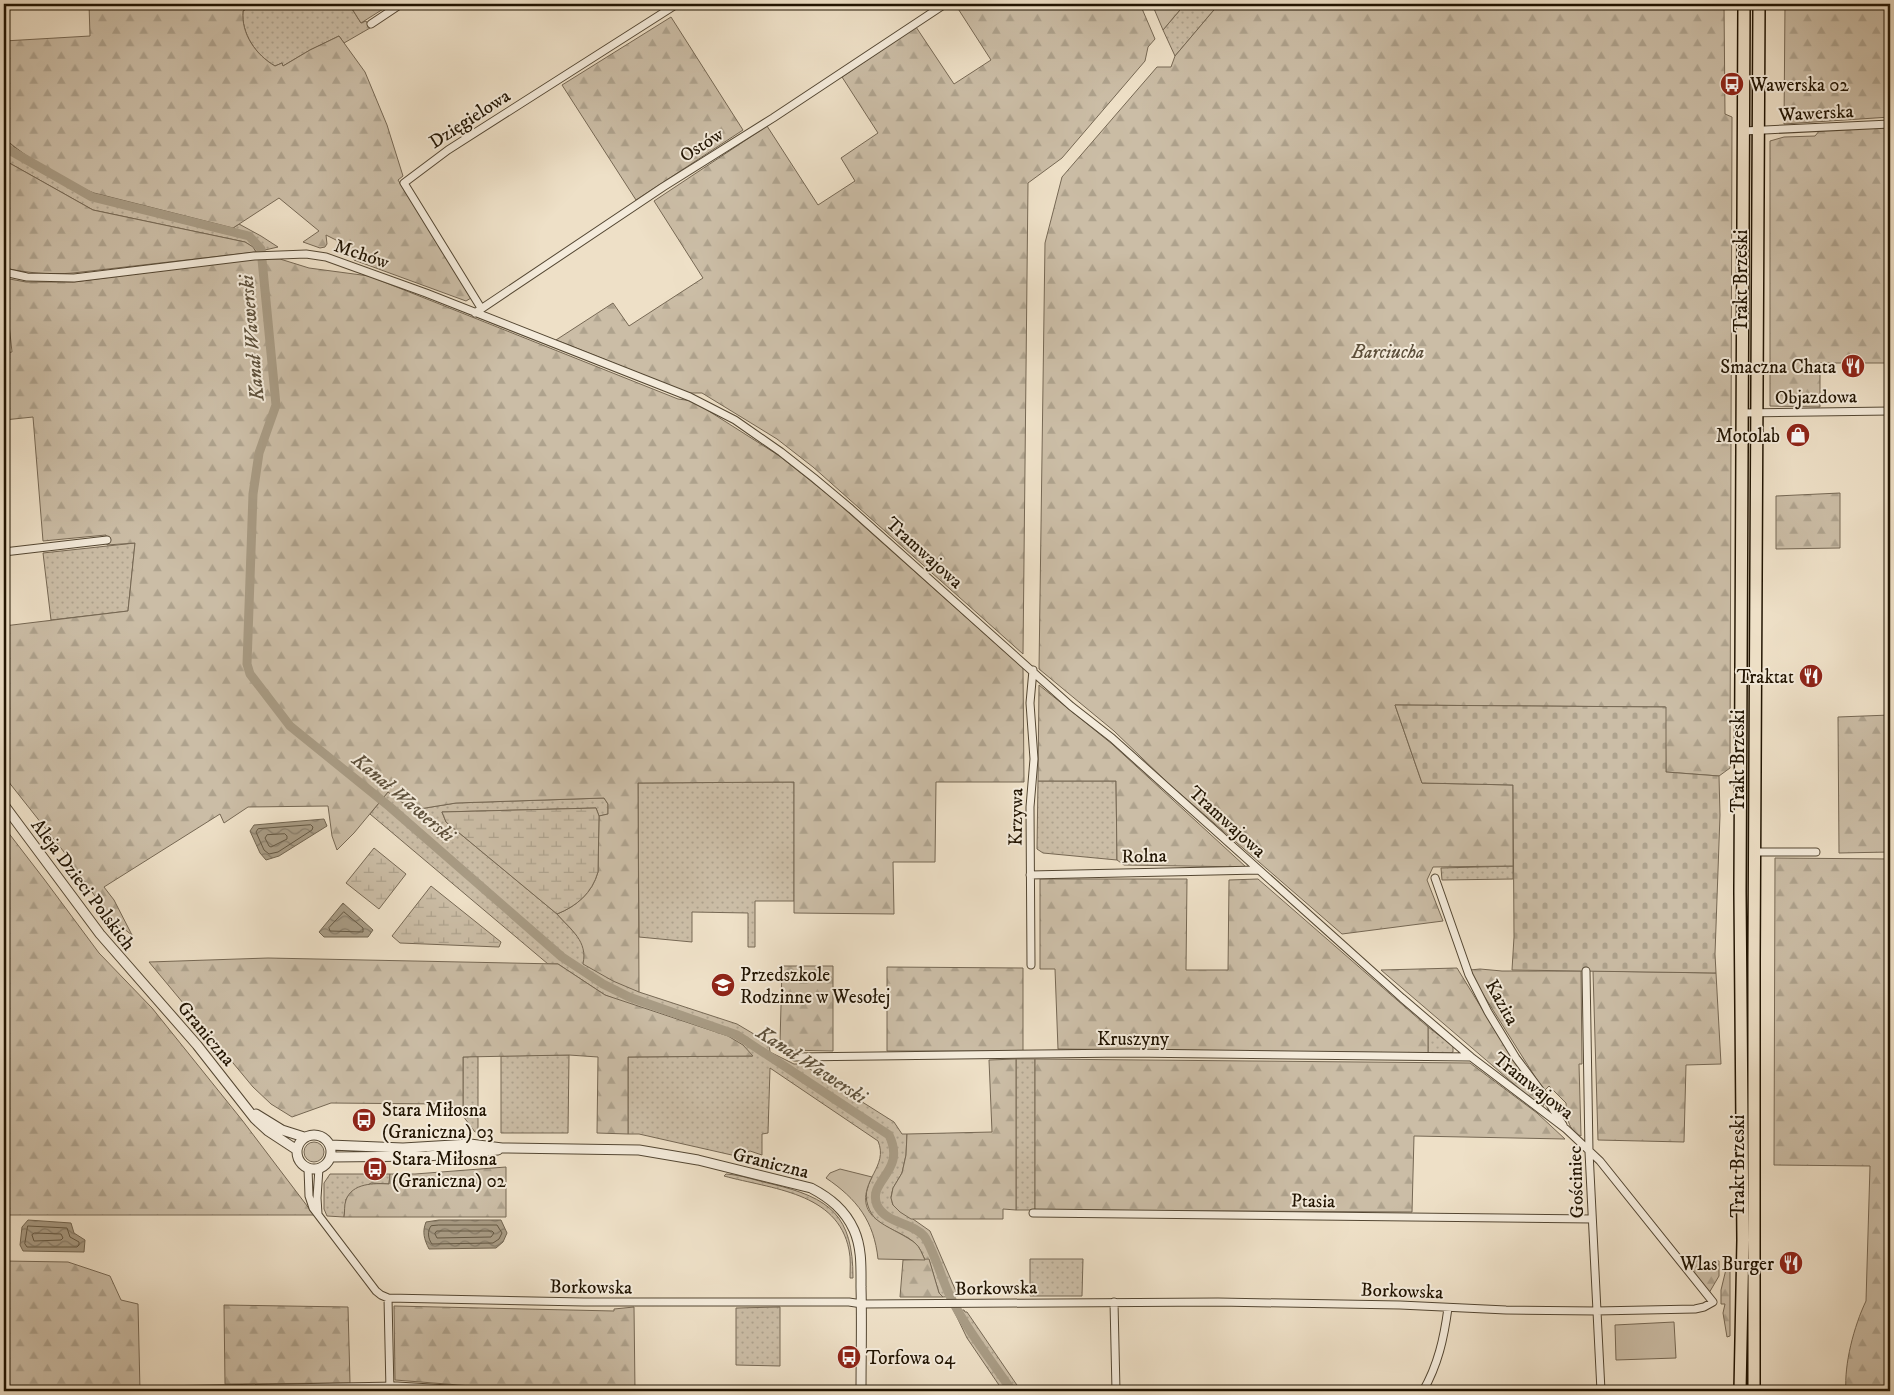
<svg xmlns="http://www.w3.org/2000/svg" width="1894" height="1395" font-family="'IM FELL DW Pica',serif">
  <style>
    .grass { fill: url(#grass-dots); stroke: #766854 }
    .forest { fill: url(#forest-firs); stroke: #766854 }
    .wetland { fill: url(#wetland-marsh); stroke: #766854 }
    .cemetery { fill: url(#cemetery-stones); stroke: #766854 }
    .garden { fill: #cbbda6; stroke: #766854 }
    .water { fill: url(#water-waves); stroke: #726550 }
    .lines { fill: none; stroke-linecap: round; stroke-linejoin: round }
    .shore { stroke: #645843; stroke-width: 1 }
    .canal { stroke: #a89b84; stroke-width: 9 }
    .minor-casing { stroke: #544733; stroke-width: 9 }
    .tertiary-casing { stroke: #544733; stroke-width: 11 }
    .primary-casing { stroke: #211402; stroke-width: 14 }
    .minor { stroke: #f4ebdb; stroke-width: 7 }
    .tertiary { stroke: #f4ebdb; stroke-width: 9 }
    .primary { stroke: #eee0c7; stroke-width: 11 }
    .labels { text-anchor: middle; stroke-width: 4; stroke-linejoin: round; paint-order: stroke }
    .poi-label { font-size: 19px; fill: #211402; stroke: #f4ebdb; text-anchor: start }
    .street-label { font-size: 19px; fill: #211402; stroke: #f4ebdb }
    .park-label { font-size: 19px; font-style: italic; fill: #5c4f3b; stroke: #f4ebdb }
    .water-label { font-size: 20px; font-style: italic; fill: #5e513c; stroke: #f4ebdb }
  </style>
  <defs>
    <pattern id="grass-dots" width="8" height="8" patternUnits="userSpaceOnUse" patternTransform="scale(1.25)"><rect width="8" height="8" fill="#cbbda6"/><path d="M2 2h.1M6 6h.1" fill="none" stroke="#aea28d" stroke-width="1.8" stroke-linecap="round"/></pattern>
    <pattern id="forest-firs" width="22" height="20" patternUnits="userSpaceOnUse" patternTransform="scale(1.25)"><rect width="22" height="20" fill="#cbbda6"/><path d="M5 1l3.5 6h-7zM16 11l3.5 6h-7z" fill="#aea28d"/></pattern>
    <pattern id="wetland-marsh" width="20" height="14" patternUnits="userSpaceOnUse" patternTransform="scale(1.25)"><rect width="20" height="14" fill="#cbbda6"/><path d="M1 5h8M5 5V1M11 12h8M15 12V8" fill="none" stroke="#aea28d"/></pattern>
    <pattern id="cemetery-stones" width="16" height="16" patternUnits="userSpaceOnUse" patternTransform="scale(1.25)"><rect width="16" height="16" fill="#cbbda6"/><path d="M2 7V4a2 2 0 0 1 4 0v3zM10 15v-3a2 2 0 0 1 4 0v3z" fill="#aea28d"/></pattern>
    <pattern id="water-waves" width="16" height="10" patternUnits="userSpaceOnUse" patternTransform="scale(1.25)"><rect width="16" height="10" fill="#a89b84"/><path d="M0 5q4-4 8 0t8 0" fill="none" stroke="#887d6a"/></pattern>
  </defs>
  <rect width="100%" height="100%" fill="#eee0c7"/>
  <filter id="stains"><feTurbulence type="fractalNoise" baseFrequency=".004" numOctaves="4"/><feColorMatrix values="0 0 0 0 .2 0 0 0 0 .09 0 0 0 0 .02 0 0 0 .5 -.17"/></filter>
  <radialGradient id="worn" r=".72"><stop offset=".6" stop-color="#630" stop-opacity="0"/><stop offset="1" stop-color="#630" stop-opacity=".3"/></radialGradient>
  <path class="grass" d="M254,4H349L361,23L366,21L370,28L344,43L339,36L310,50L283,66L282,63L275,66C256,55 241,34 243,11Z
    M1185,4H1219L1175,56L1163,30Z
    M4,138L14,147L94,193L233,228L239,224L261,236L278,247L256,252L253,247L245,242L93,210L4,160Z
    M135,543L128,611L51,620L43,553Z
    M1038,781H1116L1117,860L1043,853L1037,849Z
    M794,782V901H755V947H748V913L692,912V942L639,937L638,783Z
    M388,792L413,810L456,803L604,798L608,804V814L599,816L596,808L442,812L446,822L557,914L581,940L586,954L639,992L737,1024L769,1043L770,1052L794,1064H802L894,1122L902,1134H907L906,1155L902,1173L893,1188L891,1197L893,1205L930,1231L958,1296L943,1297L939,1293L929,1260H925C922,1254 920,1247 915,1243C899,1229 875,1228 868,1206C859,1180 889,1167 878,1141L770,1068L768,1133L762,1134V1155L750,1151L745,1153V1158L639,1134H628V1057L752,1056L605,995L558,964H548L370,814Z
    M1513,866V879L1442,880L1441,868Z
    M1428,1027L1453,1046V1052L1451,1053H1428Z
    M569,1055L568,1133H501V1056Z
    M478,1056V1132H475L463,1116V1057Z
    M1016,1059H1035V1210H1016Z
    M330,1174H390L389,1184L371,1183L346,1199L344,1217L327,1216L324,1209V1183Z
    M726,1174C742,1175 757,1181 772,1184C830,1198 853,1215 853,1278H850C850,1269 851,1259 849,1250C838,1192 771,1189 724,1176Z
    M1030,1259H1083L1082,1296H1030Z
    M780,1307V1366L736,1365V1308Z
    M964,1310L965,1312H967L1021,1391H1003L967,1338L954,1311Z"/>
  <path class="forest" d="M89,4H254L243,11C241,34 256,55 275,66L282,63L283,66L310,50L339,36L365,72L387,125L403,176L398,180L471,298L466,301L354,260L336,240L326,235L327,244L325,247L320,248L303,242L319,231L279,198L233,228L94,193C68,183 25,157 4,138V41L90,36Z
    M349,4H391L361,23Z
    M955,4H1140L1155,39L1148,47L1145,61L1062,158L1028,183L1023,654L813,467L777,439L702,393H689L556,340L613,303L629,326L703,278L654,201L767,126L818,205L855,181L841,158L878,133L842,77L916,27L954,84L991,60Z
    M1152,4H1185L1163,30Z
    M1219,4H1724L1725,114L1732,117L1730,768L1719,776L1666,772L1665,707L1395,705L1422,783L1513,785V866L1433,867L1427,880L1443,921L1342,934L1169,784L1114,731L1039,669L1045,243L1062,177L1157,67H1171L1175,56Z
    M1785,4H1890V117L1784,124Z
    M671,17L743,130L636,200L562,85Z
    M1890,127V363H1820V407L1770,406V141L1784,137L1815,136L1820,130Z
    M4,160L93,210L245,242L253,247L256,252L73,273C49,275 28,273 4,268Z
    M254,259H280L309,268L369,276L678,399L693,401L778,455L831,497L1023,668L1024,782H936L935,862H893L894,914L794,913V782L638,783L639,992L613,981L583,964C588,941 571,930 557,914C577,906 592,893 598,872L599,816L608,814V804L604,798L456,803L413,810L388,792L354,833L337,850L332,836L328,806L248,807L224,823L220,814L104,887L114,900L132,935L111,919L64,852L4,776V626L128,611L135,543L107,545L106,535L43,541L33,417L4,420V353L12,352L4,278L26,282H73Z
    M1840,493V548L1776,549V496Z
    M1039,685L1112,744L1246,867L1124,865L1117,860L1116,781H1038Z
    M1890,715V852L1839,853L1838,717Z
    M4,827L44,879L99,953L152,1008L242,1120L314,1215H4Z
    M1775,858L1890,859V1385L1884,1391H1846C1844,1364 1854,1326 1866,1301L1870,1166L1774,1165Z
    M1040,879H1187L1186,970H1228L1229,880L1258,879L1428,1027V1053L1058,1049L1055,969H1040Z
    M268,958L558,964L605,995L728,1036L743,1045L753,1056L628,1057V1134L597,1133L598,1057L569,1055L463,1057V1116L442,1104L331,1103L292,1117L271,1104L253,1087L149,962Z
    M782,966H833V1051L786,1050L780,1044Z
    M887,967L1023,968V1051H887Z
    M1457,968L1517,1066L1544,1104L1542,1108L1381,970Z
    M1480,969L1502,971H1581L1582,1064H1579L1581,1136C1567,1130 1567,1116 1566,1103L1549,1086L1544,1091L1476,983L1470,970Z
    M1593,971L1716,973L1721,1064L1686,1065L1684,1142L1598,1140Z
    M1016,1059V1210L1003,1209V1219H911L900,1212L893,1205L891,1198L893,1188L902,1173L906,1155L907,1134L992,1132L989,1060Z
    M1035,1059L1470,1063L1537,1113L1565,1139L1414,1136L1412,1212L1035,1210Z
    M506,1167V1217H344C345,1212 344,1205 346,1200C352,1183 374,1183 389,1184L390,1174H415Z
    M929,1259L939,1293L943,1297H900L903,1260Z
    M4,1261L68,1262L110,1276L121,1300L138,1304L140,1391H4Z
    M1685,1261H1719V1276L1709,1293Z
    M1728,1261H1730V1336L1727,1337L1723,1313L1725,1304H1721V1290Z
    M224,1305L348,1307L350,1383L225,1384Z
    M394,1306L614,1311V1309L634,1307L635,1391H536L395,1380Z"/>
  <path class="wetland" d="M596,808L599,816L598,872C592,893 577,906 557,914L446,822L442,812Z
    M374,848L406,874L379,909L346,883Z
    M431,886L501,942L499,947L400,943L392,936Z"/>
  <path class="cemetery" d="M1395,705L1666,707V772L1719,776L1720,815L1715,954L1716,973L1512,970L1514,937L1513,785L1422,783Z"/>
  <path class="garden" d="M304 1152a10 10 0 1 1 20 0a10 10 0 1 1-20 0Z
    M840,1169L872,1177C850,1220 890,1224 915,1243C920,1247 922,1254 925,1260L878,1259C874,1221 857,1199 826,1178L830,1173Z
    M1674,1322L1676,1358L1616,1360L1615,1325Z"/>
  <path class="water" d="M324,819L327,826L279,856L266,860L260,853L250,831L254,825Z
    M343,903L373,930L368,937H324L319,932Z
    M28,1220L71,1223L74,1233L85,1240L84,1252L23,1251L20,1245L22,1227Z
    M439,1220H501L507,1233L503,1242L496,1248L429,1249C424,1239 422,1232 426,1222Z"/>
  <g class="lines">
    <path class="shore" d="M311,825L313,827L312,830L278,852L269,854L264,850L256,832L258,829Z
      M285,834L287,836V839L271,847L269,846L265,838L267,835Z
      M344,912L363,928V932L330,931L329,928Z
      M439,1225H497L502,1233L499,1239L493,1243L432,1244C428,1239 427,1231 431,1226Z
      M28,1226L67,1228L70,1237L79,1242V1245L77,1247H27L25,1244Z
      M437,1231H492L494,1233L491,1237L437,1238L435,1234Z
      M35,1233L61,1234L63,1238L61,1240L34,1241L32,1235Z"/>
    <path class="canal" d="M4,147L92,197L249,236L261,249L276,405L259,453L253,494L247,664L250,674L290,726L390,807L562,957L603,984L629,997L737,1035L889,1135C907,1172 867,1180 877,1205C886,1224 912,1222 924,1236C933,1248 942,1280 950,1296C966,1329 991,1360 1012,1391"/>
    <g class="minor-casing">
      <path id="minor" d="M371,24L401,4
        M1744,131L1890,124
        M4,272L27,277L74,278L254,256L306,254L326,257L426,293L690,397L735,420L781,452L814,478L851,509L1071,706L1112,738L1402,998L1471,1057L1566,1129L1600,1161L1713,1302L1704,1307L1695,1309L1596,1311L1506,1310L1400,1305L1218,1302L862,1304L849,1302H584L388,1298L381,1295L376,1291L313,1208L309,1196L308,1168
        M481,308L404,183L448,150L677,4
        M475,313L663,187L773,118L945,4
        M1742,413L1890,411
        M4,552L107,540
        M1754,852H1816
        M1030,875L1259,870
        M1435,878L1469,975L1488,1012L1516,1058L1546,1098L1563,1125
        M1031,965L1030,807L1034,759L1030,703L1033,670
        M1586,971L1589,1152L1601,1391
        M795,1057L1129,1053L1471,1057
        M1033,1213L1592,1219
        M318,1214L317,1198L319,1168
        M388,1298L390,1391
        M1114,1302L1116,1391
        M98,1391L397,1386L482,1391
        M1423,1391C1438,1365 1444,1338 1448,1308"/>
    </g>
    <g class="tertiary-casing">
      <path id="tertiary" d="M4,805L100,934L197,1045L255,1119L268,1131L297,1150
        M256,1114L282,1130L304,1137
        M297 1152a17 17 0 1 1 34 0a17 17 0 1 1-34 0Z
        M330,1145L403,1148L470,1144L502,1148L639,1150L698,1160L811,1188C830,1198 845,1210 854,1230C862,1248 861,1268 861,1287C862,1322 861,1357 861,1391
        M331,1157L427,1156L498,1150"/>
    </g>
    <g class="primary-casing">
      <path id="primary" d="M1740,1391L1743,1240L1740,892L1744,4
        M1754,1391V959L1759,4"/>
    </g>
    <use href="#minor" class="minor"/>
    <use href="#tertiary" class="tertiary"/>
    <use href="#primary" class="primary"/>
  </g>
  <defs>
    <g id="bus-disc" transform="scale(1.25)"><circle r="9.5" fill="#8f2418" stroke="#f4ebdb"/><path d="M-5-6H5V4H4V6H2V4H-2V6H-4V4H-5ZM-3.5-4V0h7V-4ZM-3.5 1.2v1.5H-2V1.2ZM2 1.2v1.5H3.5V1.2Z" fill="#fff"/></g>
    <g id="restaurant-disc" transform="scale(1.25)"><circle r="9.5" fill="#8f2418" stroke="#f4ebdb"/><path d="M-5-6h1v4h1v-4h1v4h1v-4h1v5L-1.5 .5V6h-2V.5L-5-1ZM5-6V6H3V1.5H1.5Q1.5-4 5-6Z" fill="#fff"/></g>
    <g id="shop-disc" transform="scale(1.25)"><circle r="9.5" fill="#8f2418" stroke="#f4ebdb"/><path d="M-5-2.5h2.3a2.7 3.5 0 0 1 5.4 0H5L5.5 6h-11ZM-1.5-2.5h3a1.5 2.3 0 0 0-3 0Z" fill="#fff"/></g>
    <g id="school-disc" transform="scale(1.25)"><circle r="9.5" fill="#8f2418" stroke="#f4ebdb"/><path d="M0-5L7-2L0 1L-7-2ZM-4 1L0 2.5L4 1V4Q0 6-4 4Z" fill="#fff"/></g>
  </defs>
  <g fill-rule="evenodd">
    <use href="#bus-disc" x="1732" y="84"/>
    <use href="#restaurant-disc" x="1853" y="366"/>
    <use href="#shop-disc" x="1798" y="435"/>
    <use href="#restaurant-disc" x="1811" y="676"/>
    <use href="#school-disc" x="723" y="985"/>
    <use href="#bus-disc" x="364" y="1120"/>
    <use href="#bus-disc" x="375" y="1169"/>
    <use href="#restaurant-disc" x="1791" y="1263"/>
    <use href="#bus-disc" x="849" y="1357"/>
  </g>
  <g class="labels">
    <g class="poi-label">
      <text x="1750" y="91">Wawerska 02</text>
      <text x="1836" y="373" text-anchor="end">Smaczna Chata</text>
      <text x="1780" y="442" text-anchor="end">Motolab</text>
      <text x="1794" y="683" text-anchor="end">Traktat</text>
      <text x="740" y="981">Przedszkole<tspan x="740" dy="22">Rodzinne w Wesołej</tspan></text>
      <text x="382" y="1116">Stara Miłosna<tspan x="382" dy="22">(Graniczna) 03</tspan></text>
      <text x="392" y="1165">Stara Miłosna<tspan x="392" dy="22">(Graniczna) 02</tspan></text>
      <text x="1774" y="1270" text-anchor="end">Wlas Burger</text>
      <text x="866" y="1364">Torfowa 04</text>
    </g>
    <g class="street-label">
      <text transform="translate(1816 112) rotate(-3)" y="7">Wawerska</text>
      <text transform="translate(469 118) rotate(-33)" y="7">Dzięgielowa</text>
      <text transform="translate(701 144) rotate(-32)" y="7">Ostów</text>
      <text transform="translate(362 253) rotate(19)" y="7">Mchów</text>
      <text transform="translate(1740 281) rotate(-90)" y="7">Trakt Brzeski</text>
      <text transform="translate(1816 396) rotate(-1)" y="7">Objazdowa</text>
      <text transform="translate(925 552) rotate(42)" y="7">Tramwajowa</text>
      <text transform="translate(1737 761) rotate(-90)" y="7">Trakt Brzeski</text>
      <text transform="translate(1015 817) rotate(-89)" y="7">Krzywa</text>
      <text transform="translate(1228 821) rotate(42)" y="7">Tramwajowa</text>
      <text transform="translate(1144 855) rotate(-1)" y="7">Rolna</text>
      <text transform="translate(84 884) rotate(53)" y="7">Aleja Dzieci Polskich</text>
      <text transform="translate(1503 1002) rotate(61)" y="7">Kazita</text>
      <text transform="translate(207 1033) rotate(50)" y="7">Graniczna</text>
      <text x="1133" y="1045">Kruszyny</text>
      <text transform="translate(1534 1085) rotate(38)" y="7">Tramwajowa</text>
      <text transform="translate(771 1162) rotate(14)" y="7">Graniczna</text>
      <text transform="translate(1737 1166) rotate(-90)" y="7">Trakt Brzeski</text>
      <text transform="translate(1575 1182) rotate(-92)" y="7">Gościniec</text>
      <text transform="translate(1313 1200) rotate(1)" y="7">Ptasia</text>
      <text transform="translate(591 1286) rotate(1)" y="7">Borkowska</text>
      <text transform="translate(996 1287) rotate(-1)" y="7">Borkowska</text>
      <text transform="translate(1402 1290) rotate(2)" y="7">Borkowska</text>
    </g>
    <g class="park-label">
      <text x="1388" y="358">Barciucha</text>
    </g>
    <g class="water-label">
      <text transform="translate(251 338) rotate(-95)" y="7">Kanał Wawerski</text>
      <text transform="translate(404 797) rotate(40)" y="7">Kanał Wawerski</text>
      <text transform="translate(812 1064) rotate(33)" y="7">Kanał Wawerski</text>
    </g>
  </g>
  <rect width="1894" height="1395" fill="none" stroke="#eee0c7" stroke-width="20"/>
  <rect x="5" y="5" width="1884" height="1385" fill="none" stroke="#211402" stroke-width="2.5"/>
  <rect x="10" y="10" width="1874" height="1375" fill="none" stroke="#211402"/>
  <rect width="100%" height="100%" filter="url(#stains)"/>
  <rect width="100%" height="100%" fill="url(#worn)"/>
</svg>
